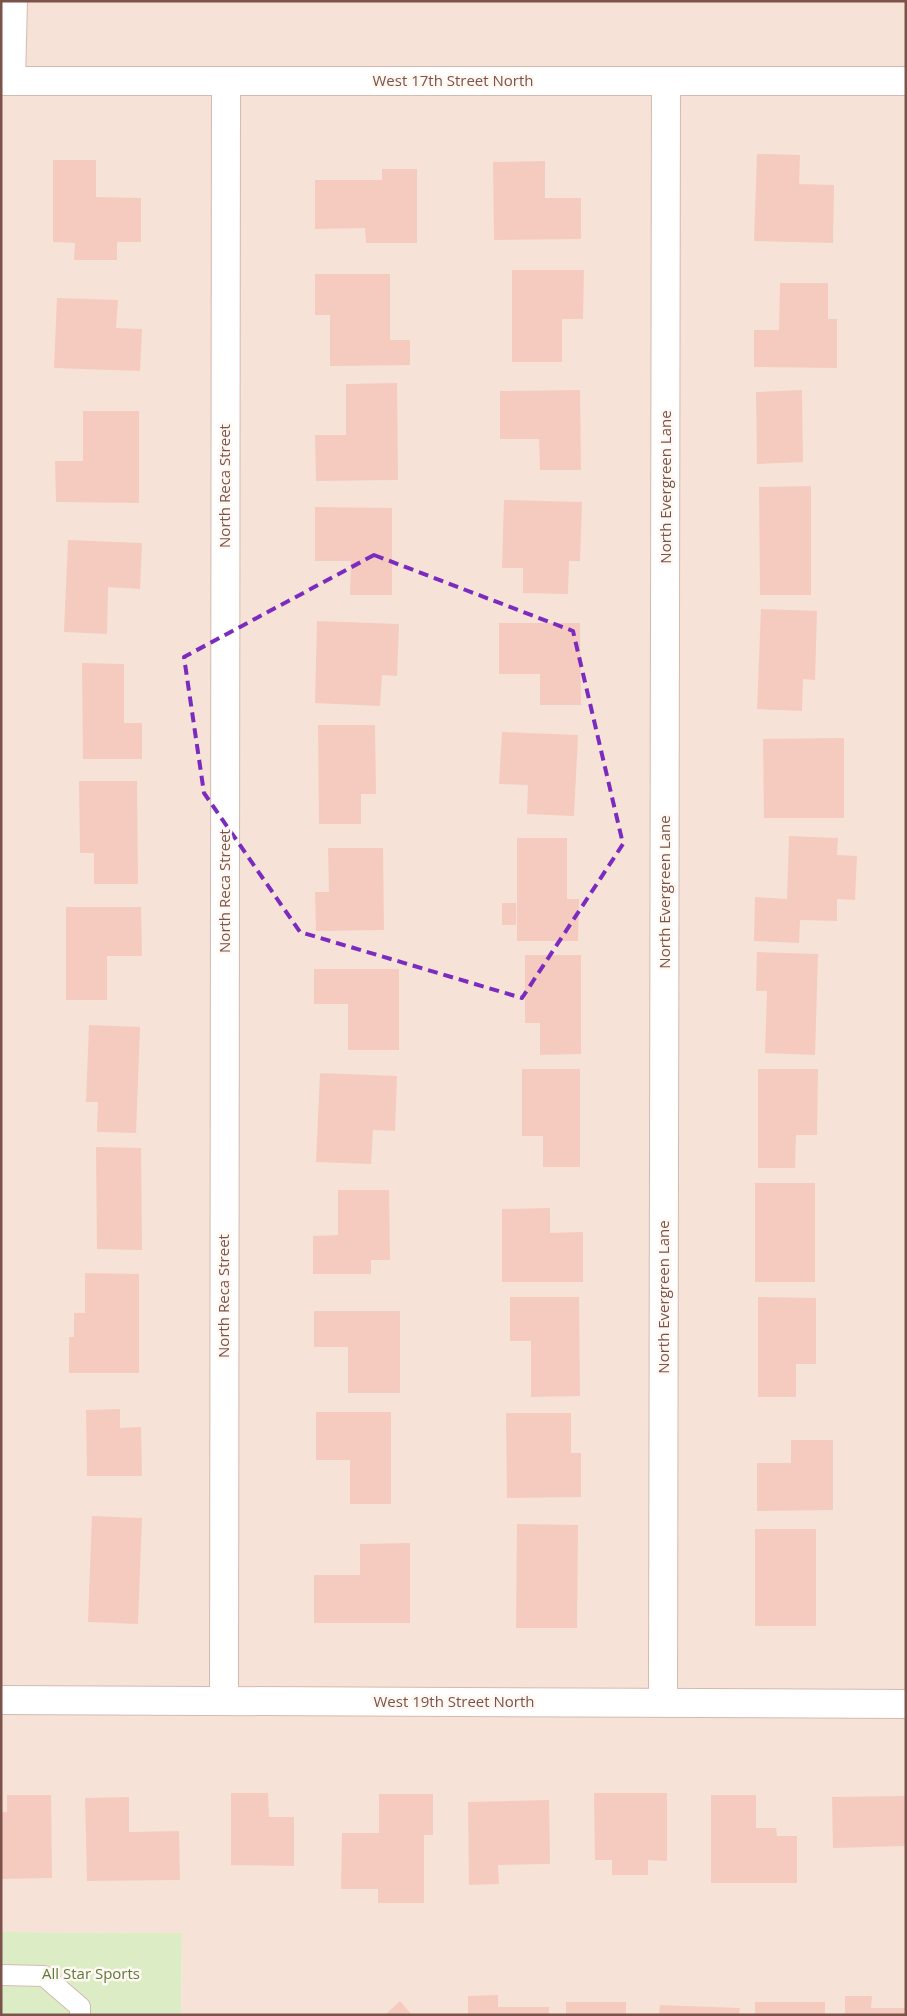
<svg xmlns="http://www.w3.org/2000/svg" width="907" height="2016" font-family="'Open Sans',sans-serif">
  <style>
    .residential { fill: #f6e2d7 }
    .green { fill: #dcedc6 }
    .building { fill: #f5cbbf }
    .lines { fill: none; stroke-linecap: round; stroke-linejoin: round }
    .lane-casing { stroke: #d4bab0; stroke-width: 22 }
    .street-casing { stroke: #d4bab0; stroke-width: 30 }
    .lane { stroke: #fff; stroke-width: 20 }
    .street { stroke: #fff; stroke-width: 28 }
    .marked { fill: none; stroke: #7b2cbf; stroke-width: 4; stroke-dasharray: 10 6; stroke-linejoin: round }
    .labels { text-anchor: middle; stroke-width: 5; stroke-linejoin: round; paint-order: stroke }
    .street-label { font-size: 15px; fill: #7b534a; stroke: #fff7f1 }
    .park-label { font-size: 15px; fill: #5b7a3e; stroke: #fff7f1 }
  </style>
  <rect width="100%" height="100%" fill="#fef2e9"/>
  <path class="residential" d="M1,1H906V2015H181L182,1933L1,1932Z"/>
  <path class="green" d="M1,1932L182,1933L181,2015H1Z"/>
  <path class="building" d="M757,154L800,155L799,184L834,185L833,243L754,241Z
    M53,160H96V197L141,198V242H117V260H74L75,243L53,242Z
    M545,161V198H581V239L494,240L493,162Z
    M382,169H417V243H366L365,228L315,229V180H382Z
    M512,270H584L583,319H562V362H512Z
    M315,274H390V340H410V365L330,366V315H315Z
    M780,283H828V319H837V368L754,367V330H779Z
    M57,298L118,300L116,328L142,329L140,371L54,368Z
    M397,383L398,480L316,481L315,435H346V384Z
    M580,390L581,470H540L539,439H500V391Z
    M802,390L803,462L757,464L756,392Z
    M83,411H139V503L56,502L55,461H83Z
    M811,486V595H760L759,487Z
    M504,500L582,502L580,561H569L568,594L523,593V568H502Z
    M315,507L392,508V595H350L351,561H315Z
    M68,540L142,543L140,589L108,587L107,634L64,632Z
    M761,609L817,611L815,680L803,679L802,711L757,709Z
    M317,621L399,624L397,676L382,675L380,706L315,703Z
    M499,623H580L581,705H540V674H499Z
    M82,663L124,664V723H142V759H83Z
    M318,725H375L376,794H361V824H319Z
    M502,732L578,735L574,816L527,814L528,785L499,784Z
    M844,738V818H764L763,739Z
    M79,781H137L138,884H94V853H80Z
    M789,836L838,838L837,855L857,856L855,900L837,899V921L800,920L799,943L754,941L755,897L787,899Z
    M517,838H567V899H579L578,941H517Z
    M328,848H383L384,930L316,931L315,892H329Z
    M502,903H516V925H502Z
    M66,907H141L142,956H107V1000H66Z
    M757,952L818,954L815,1055L765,1053L767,991H756Z
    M525,955H581V1054L540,1055V1023H525Z
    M314,969H399V1050H348V1004H314Z
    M89,1025L140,1027L136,1133L97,1132L98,1102H86Z
    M522,1069H580V1167H543V1136H522Z
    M758,1069H818L817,1135H796L795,1168H758Z
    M320,1073L397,1076L395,1131L373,1130L371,1164L316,1162Z
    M96,1147L141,1148L142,1250L97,1249Z
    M755,1183H815V1282H755Z
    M338,1190H389L390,1260H371V1274H313V1236L338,1235Z
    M550,1208V1233L583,1232V1282H502V1209Z
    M85,1273L139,1274V1373H69V1337H74V1313H85Z
    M510,1297H579L580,1396L531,1397V1341H510Z
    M758,1297L816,1298V1364H796V1397H758Z
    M314,1311H400V1393H348V1347H314Z
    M120,1409V1428L141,1427L142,1476H87L86,1410Z
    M316,1412H391V1504H350V1460H316Z
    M506,1413H571V1453H581V1497L507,1498Z
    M791,1440H833V1510L757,1511V1463H791Z
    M92,1516L142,1518L138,1624L88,1622Z
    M517,1524L578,1525L577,1628H516Z
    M755,1529H816V1626H755Z
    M410,1543V1623H314V1575H360V1544Z
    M231,1793H268L269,1817H294V1866L231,1865Z
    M594,1793H667V1861L648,1860V1875H612V1860H595Z
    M379,1794H433V1835H424V1903H378V1889H341L342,1833H379Z
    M7,1795H51L52,1878L1,1879V1812H7Z
    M711,1795H756V1828H776L777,1836H797V1883H711Z
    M906,1796V1846L833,1848L832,1797Z
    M129,1797V1832L179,1831L180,1880L87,1881L85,1798Z
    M549,1800L550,1864L498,1865L499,1884L469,1885L468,1802Z
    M498,1995V2007H549V2015H468V1996Z
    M845,1996H872L871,2008H906V2015H845Z
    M400,2001L412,2015H385Z
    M566,2002H626V2015H566Z
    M755,2002H825V2015H755Z
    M660,2005L740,2008L739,2015H659Z"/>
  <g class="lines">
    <g class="lane-casing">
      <path id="lane" d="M1,1975L44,1976L80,2007V2015"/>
    </g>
    <g class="street-casing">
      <path id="street" d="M1,81H906
        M11,81L13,1
        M1,1700L906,1704
        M224,1701L226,81
        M663,1703L666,81"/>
    </g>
    <use href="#lane" class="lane"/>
    <use href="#street" class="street"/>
  </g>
  <path class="marked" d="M374,555L573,631L623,844L522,998L300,932L204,793L184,657Z"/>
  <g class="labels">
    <g class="street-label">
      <text x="453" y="86">West 17th Street North</text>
      <text transform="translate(225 486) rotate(-90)" y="5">North Reca Street</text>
      <text transform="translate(666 487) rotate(-90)" y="5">North Evergreen Lane</text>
      <text transform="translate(225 891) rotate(-90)" y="5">North Reca Street</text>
      <text transform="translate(665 892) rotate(-90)" y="5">North Evergreen Lane</text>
      <text transform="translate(224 1296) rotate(-90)" y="5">North Reca Street</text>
      <text transform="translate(664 1297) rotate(-90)" y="5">North Evergreen Lane</text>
      <text x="454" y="1707">West 19th Street North</text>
    </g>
    <g class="park-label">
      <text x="91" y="1979">All Star Sports</text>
    </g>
  </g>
  <rect width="907" height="2016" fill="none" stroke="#7b534a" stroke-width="5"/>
</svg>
